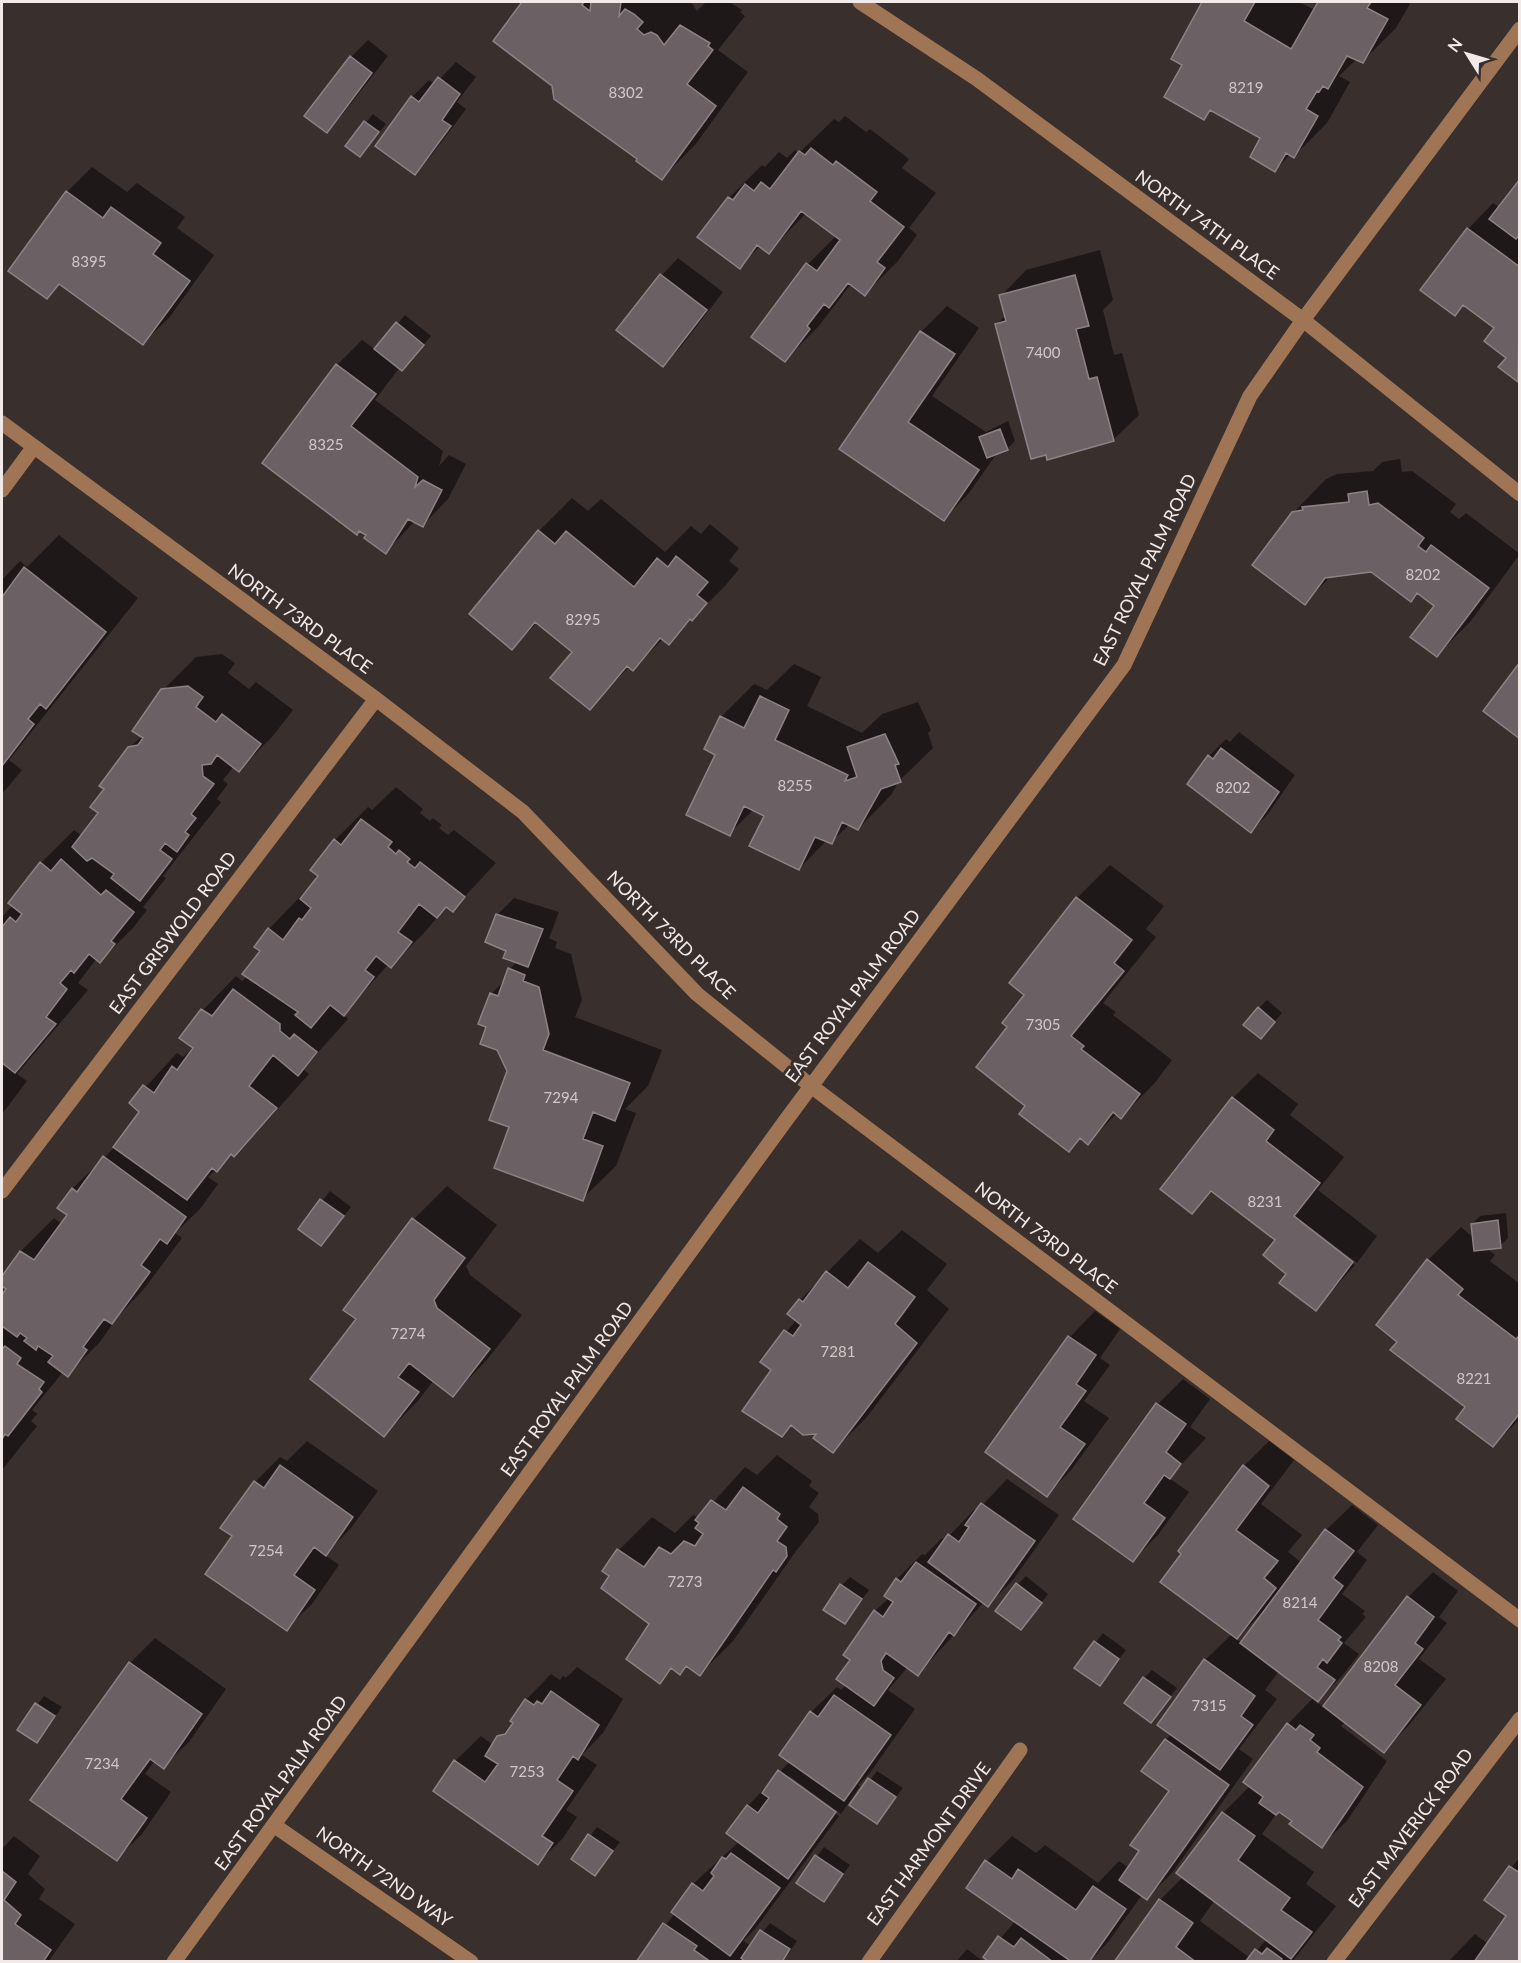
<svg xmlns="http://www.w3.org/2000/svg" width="1521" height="1963" font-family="Lato,sans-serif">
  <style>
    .shadow { fill: #0007; fill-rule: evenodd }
    .building { fill: #6b6064; stroke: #8e8286; stroke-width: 1.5 }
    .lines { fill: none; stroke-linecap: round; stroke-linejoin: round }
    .minor { stroke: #9f7555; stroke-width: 15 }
    .labels { text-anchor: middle; stroke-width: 6; stroke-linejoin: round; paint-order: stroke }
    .number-label { font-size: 15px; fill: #d0c8c8 }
    .street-label { font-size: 18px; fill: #f1eae9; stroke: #392f2d }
  </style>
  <rect width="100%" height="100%" fill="#392f2d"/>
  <path class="shadow" d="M524,2H691L697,11L706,2H729L742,10L740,12L745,16L718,50L748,72L695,145L662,178L554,85L495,40Z
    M1205,2H1299L1315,10L1320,2H1411L1396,28L1363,61L1357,59L1339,76L1350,82L1327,123L1294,156L1291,154L1275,170L1263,138L1212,110L1204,118L1184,64L1173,58Z
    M368,40L388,56L343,114L327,131L351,57Z
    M456,62L476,77L457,102L466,109L431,156L415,173L377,145L412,97L429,80L435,84Z
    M373,114L386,124L360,155L347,145Z
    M845,116L866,132L870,129L909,159L902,168L936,193L909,228L917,235L898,261L865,294L851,284L818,327L785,360L808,264L837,235L806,213L769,252L760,246L739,267L729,198L762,165L765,167L779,152L787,158L795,150L799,153L834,119L839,122Z
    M92,167L127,192L137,183L185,217L177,228L214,255L169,318L143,343L61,283L47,297L67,192Z
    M1520,182V379L1518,380L1500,367L1508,357L1496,328L1465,304L1455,314L1422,290L1468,229L1493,203L1500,208Z
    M1100,250L1113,300L1103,310L1114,355L1122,353L1139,415L1113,440L997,324L1006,315L1001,296L1026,270Z
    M678,258L723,292L680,348L663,365L618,330L662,275Z
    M947,306L979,328L932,396L986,432L1008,421L1015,441L1007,449L997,453L969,493L944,519L841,448L921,332Z
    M405,315L431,336L410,361L402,369L400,367L375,400L443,451L439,466L449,455L466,464L448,499L423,525L415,521L386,552L368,535L264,463L337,365L362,340L376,350Z
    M1400,459L1402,472L1412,471L1456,504L1450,512L1459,519L1466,513L1520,554L1470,622L1437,655L1436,606L1418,592L1411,600L1372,570L1332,575L1305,603L1293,513L1326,479L1337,474L1373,471L1382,462Z
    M572,498L588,511L601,499L665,552L691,526L701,534L710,524L739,548L729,561L739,569L725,586L668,643L663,639L633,669L630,666L589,708L574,652L538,622L512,648L539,531Z
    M59,535L138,598L9,760L22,770L2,794V580L20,561L27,567Z
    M222,654L235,663L228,673L249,689L256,682L293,710L272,737L239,770L234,766L223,780L228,784L217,799L221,802L163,876L166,878L143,907L147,910L133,928L100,961L97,958L78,983L88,990L17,1074L27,1081L2,1114V917L13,905L41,863L74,830L82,836L100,812L106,789L129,748L142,736L163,690L196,657Z
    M794,664L821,677L807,706L862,733L882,714L918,702L931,730L928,733L933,748L899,781L891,795L858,829L849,825L831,842L827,840L799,869L766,815L754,809L729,834L717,754L721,717L754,684L767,690Z
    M1239,732L1295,775L1268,814L1251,831L1189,783L1209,756L1226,739L1230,742Z
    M396,787L423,809L420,813L430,821L433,818L442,825L439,828L448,835L454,830L496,863L452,910L447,906L424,933L391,966L389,964L343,1014L348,1019L303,1069L309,1074L267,1121L208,1177L218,1184L200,1209L175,1233L182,1238L144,1289L118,1316L100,1342L67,1375L63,1372L32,1410L37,1414L31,1421L37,1426L2,1470V1297L8,1289L2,1284V1278L21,1251L54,1218L62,1224L69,1215L59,1208L73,1188L116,1146L142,1111L131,1103L177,1053L183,1057L193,1047L181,1038L203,1010L236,976L242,981L248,976L262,951L269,929L320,876L312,870L335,840L368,807L372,810Z
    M1110,865L1164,906L1146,929L1156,937L1103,1003L1116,1012L1113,1015L1172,1060L1154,1084L1121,1117L1117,1113L1088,1143L1081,1137L1069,1150L1027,1106L1009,1027L1077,898Z
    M514,898L559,912L549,938L557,942L555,948L571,954L582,1000L575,1017L662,1050L648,1086L625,1109L636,1113L616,1166L582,1199L511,1126L508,1071L488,1026L491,994L505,980L510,969L517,961L508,950L497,915Z
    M1267,1000L1282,1013L1261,1037L1259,1008Z
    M1258,1073L1298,1104L1290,1115L1344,1157L1318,1190L1377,1236L1357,1263L1295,1216V1219L1355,1265L1316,1309L1288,1273L1277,1240L1213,1191L1192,1212L1233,1098Z
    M447,1186L497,1225L466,1266L470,1275L522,1315L486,1361L453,1395L434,1380L417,1402L384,1435L358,1319L414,1219Z
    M330,1191L351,1207L321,1244L300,1229Z
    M1506,1213L1508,1238L1500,1246L1486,1248L1495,1255L1490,1261L1520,1284V1419L1493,1445L1467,1407L1399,1341L1428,1260L1461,1227L1474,1238L1472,1224L1480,1216Z
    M902,1230L947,1264L927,1290L949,1309L866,1418L833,1451L820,1432L793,1424L781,1436L773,1370L762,1362L796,1320L800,1300L860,1239L878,1253Z
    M1095,1311L1120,1329L1100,1358L1110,1365L1084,1401L1109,1418L1072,1469L1047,1495L987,1452L1070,1337Z
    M1183,1379L1210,1399L1190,1427L1206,1438L1169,1478L1189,1492L1158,1535L1133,1560L1158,1404Z
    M307,1441L378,1491L351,1528L325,1555L339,1565L312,1604L286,1629L234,1536L255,1482L280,1457L287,1461Z
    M1269,1441L1294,1460L1261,1504L1302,1535L1288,1552L1302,1563L1326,1530L1352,1505L1378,1525L1357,1552L1367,1560L1342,1594L1365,1611L1362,1614L1366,1617L1344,1643L1359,1654L1343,1675L1316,1702L1322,1706L1328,1702L1408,1597L1433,1572L1458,1591L1439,1617L1447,1623L1419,1659L1446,1679L1409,1725L1384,1751L1346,1721L1341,1726L1387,1761L1347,1821L1321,1846L1279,1810L1262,1834L1314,1872L1306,1884L1336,1906L1292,1962L1116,1961L1160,1900L1183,1877L1178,1873L1223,1813L1250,1786L1288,1724L1314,1697L1279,1671L1265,1690L1277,1699L1239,1749L1253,1759L1172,1873L1147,1898L1142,1895L1108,1942L1089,1962H992L985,1957L1016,1920L968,1887L987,1861L1012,1836L1036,1853L1045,1845L1098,1883L1119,1861L1129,1868L1141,1851L1171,1790L1166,1740L1171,1734L1205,1660L1232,1634L1162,1581L1244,1466ZM1264,1611L1242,1643L1236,1639ZM1215,1900L1267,1939L1250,1958L1200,1921Z
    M777,1455L812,1481L809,1486L819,1493L809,1507L818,1514L819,1522L796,1551L733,1641L700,1674L688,1665L680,1673L673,1668L660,1682L651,1624L611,1576L619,1550L652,1517L675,1533L693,1515L699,1518L745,1467L757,1475Z
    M1007,1479L1059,1515L1013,1580L988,1605L984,1602L918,1674L908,1667L888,1690L915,1709L869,1774L858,1785L860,1786L841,1814L789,1776V1780L839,1816L755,1929L743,1941L751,1946L770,1923L797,1941L783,1962H638L675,1913L693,1884L740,1841L728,1833L748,1806L790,1761L811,1712L837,1687L841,1690L846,1685L852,1660L875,1611L889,1598L886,1595L897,1579L922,1554L925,1555L942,1538L945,1540L974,1510L977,1511Z
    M1026,1576L1048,1594L1021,1628L1018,1584Z
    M850,1577L869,1590L845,1622L842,1585Z
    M1103,1633L1126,1650L1100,1684L1076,1668Z
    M155,1638L226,1689L189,1742L163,1767L155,1760L145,1774L171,1792L142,1834L116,1859L130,1663Z
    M577,1667L623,1699L603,1733L582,1755L597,1765L566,1810L577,1817L563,1838L538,1863L455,1761L481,1736L493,1745L513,1722L526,1700L551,1674L560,1680L563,1676L566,1678Z
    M1152,1670L1177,1688L1151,1721L1144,1678Z
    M44,1696L62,1707L37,1741L19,1729Z
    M877,1771L903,1788L877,1822L851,1805Z
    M597,1827L620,1842L595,1874L573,1859Z
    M14,1836L40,1856L28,1874L45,1889L39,1899L75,1924L48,1962H2V1849Z
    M824,1847L850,1865L824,1900L798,1883Z
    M1520,1857V1962H1448L1475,1934L1488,1944L1509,1916L1486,1899Z
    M967,1949L984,1962H956Z"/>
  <path class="building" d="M522,2H584L582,5L590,11L591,2H621L619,16L625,9L634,14L643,22L637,29L644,35L651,32L657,35L664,45L680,25L710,43L708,46L713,50L687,84L716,106L662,180L636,161L637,159L554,99L552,86L493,41Z
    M1202,2H1255L1244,21L1291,49L1318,2H1371L1367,8L1388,19L1363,63L1347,56L1328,89L1323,86L1319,92L1317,91L1306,109L1318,116L1294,158L1286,153L1275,172L1250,157L1260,138L1210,110L1204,120L1164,97L1182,65L1171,59Z
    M350,56L372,73L327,133L304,116Z
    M438,77L460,94L442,120L451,126L415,175L375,146L411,96L419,102Z
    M364,121L379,132L360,157L345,146Z
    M811,148L833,165L836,161L877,192L870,201L904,227L877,262L885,268L865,296L848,283L829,308L824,304L807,326L810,329L785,362L751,337L806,263L817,271L840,240L801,211L769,254L757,245L740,269L697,237L728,197L733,200L745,184L754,191L761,182L770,189L799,151L805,155Z
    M1520,179V234L1516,239L1489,219Z
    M66,191L103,218L111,207L161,243L153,254L190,281L143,345L59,284L47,299L8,271Z
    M1467,228L1520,267L1518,382L1498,367L1506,358L1484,341L1494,328L1463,305L1455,316L1420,290Z
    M660,274L707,310L663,367L616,330Z
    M1075,275L1089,326L1076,329L1089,379L1097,377L1114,441L1047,460L1046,455L1031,459L995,324L1006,321L999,295Z
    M396,322L424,345L402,371L374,349Z
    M920,331L955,354L908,422L979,470L944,521L839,449Z
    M336,364L376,394L351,426L418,477L415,487L423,480L442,490L423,527L408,519L386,554L364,538L366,535L359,531L357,535L262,463Z
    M1000,429L1008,450L987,458L979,437Z
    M1367,491L1369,505L1378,503L1424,538L1418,546L1426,552L1431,545L1489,588L1437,657L1410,637L1434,606L1417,593L1411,602L1371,572L1325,578L1305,605L1252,565L1292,512L1303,510L1302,507L1349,502L1348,494Z
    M538,530L555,544L566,531L634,587L657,558L668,567L676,556L708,582L697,595L707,603L692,621L690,619L669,645L660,638L633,671L627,666L590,710L550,678L572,652L535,622L512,650L469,614Z
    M24,567L106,632L46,709L40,704L28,719L34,724L2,766V597Z
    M1520,662V739L1483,711Z
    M188,686L203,697L196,707L216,722L222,714L261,744L239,772L217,755L211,764L202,765L203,776L214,784L191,814L196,818L185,832L189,835L177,852L165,843L160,850L172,859L140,901L111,878L114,874L92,858L87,861L72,847L98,813L90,807L104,789L99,786L128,747L138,745L143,738L132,731L161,689Z
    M760,696L789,710L775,740L848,775L845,781L857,777L847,747L885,734L899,764L895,765L901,782L881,789L858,830L842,822L832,844L815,837L799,870L749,846L764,816L744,806L730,836L686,815L715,755L704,749L720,716L744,728Z
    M1221,748L1279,792L1251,833L1187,784L1208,755L1213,759Z
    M361,819L392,842L388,847L396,854L399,850L410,859L407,862L415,868L420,862L465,897L453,912L446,907L437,918L419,904L398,932L412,942L391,968L376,956L365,970L374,977L344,1016L330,1005L311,1028L295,1015L298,1012L242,974L260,951L254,947L268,928L283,940L299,918L302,920L311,908L300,899L318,876L310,870L334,839L341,845Z
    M61,859L101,895L106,890L134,912L111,941L115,944L100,963L89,954L74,973L71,970L60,983L67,989L46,1017L56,1024L15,1073L2,1063V927L10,917L16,922L22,914L8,903L40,862L51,871Z
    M1076,897L1132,940L1114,963L1124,971L1071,1036L1084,1046L1081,1049L1140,1094L1121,1119L1113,1112L1088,1145L1080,1138L1069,1152L1019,1114L1025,1106L976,1067L1007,1027L1002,1023L1024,995L1009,983Z
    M496,914L543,929L528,967L503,958L506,951L485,942Z
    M508,968L525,975L523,981L539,987L549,1034L543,1050L630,1083L615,1121L593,1112L583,1139L603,1146L583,1201L494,1168L509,1127L489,1120L507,1071L497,1050L480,1044L486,1027L478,1024L490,993L498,996Z
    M233,989L280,1024V1031L290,1039L294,1034L317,1052L298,1076L273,1055L249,1086L277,1108L234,1157L231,1154L217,1172L212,1168L187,1200L113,1147L139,1112L129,1103L143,1085L154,1093L172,1066L177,1070L193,1048L179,1038L201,1009L212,1016Z
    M1258,1007L1275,1022L1261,1039L1243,1025Z
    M1232,1097L1274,1130L1266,1141L1320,1183L1294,1216L1353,1262L1316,1311L1279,1283L1286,1274L1263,1255L1275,1240L1211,1191L1192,1214L1160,1189Z
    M103,1156L186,1217L167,1244L160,1239L141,1265L150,1272L112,1324L104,1319L83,1347L87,1350L68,1377L48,1362L53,1356L38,1346L36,1350L24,1341L27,1338L20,1333L17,1337L2,1326V1295L6,1289L2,1286V1276L20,1251L34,1260L67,1215L57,1208L72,1188L77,1192Z
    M320,1199L344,1216L321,1246L298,1229Z
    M412,1218L465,1258L434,1300L437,1308L490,1349L453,1397L409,1363L398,1377L419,1392L384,1437L310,1379L356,1319L343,1310Z
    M1498,1220L1501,1248L1474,1251L1471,1224Z
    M1427,1259L1463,1289L1458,1295L1516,1339L1520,1335V1413L1493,1447L1456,1419L1465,1407L1390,1350L1397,1342L1376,1325Z
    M868,1262L915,1297L895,1324L917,1343L833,1453L813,1438L816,1434L803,1435L791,1425L782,1437L742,1411L771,1370L760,1362L784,1330L793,1336L801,1325L787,1314L799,1299L803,1302L826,1271L848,1288Z
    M1068,1336L1096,1355L1076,1384L1086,1391L1060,1427L1085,1444L1047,1497L985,1452Z
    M5,1346L21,1358L17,1364L44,1382L39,1389L42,1392L8,1436L5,1434L2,1439V1349Z
    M1156,1403L1186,1424L1166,1452L1181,1464L1170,1479L1164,1475L1144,1503L1165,1518L1133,1562L1073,1519Z
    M280,1465L353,1517L326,1556L314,1547L294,1575L315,1590L287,1631L205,1574L232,1536L220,1528L254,1481L264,1488Z
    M1243,1465L1269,1486L1236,1530L1278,1561L1264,1578L1276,1588L1237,1639L1160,1582L1181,1554L1178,1551Z
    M743,1487L780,1514L777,1519L787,1527L777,1541L786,1547L787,1556L776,1572L773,1570L700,1676L686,1666L680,1675L671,1668L660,1684L626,1659L649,1624L601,1588L609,1576L602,1571L617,1549L644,1567L659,1547L671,1554L684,1541L695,1546L703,1534L695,1528L699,1523L695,1520L711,1500L726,1510Z
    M981,1503L1035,1541L988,1607L928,1562L948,1534L959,1542L969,1527L965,1525Z
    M1325,1529L1354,1551L1333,1578L1343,1586L1318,1620L1341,1637L1338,1640L1342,1643L1327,1663L1323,1659L1317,1667L1335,1680L1318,1702L1240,1643Z
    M916,1562L976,1604L954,1636L949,1632L918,1676L886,1653L881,1661L883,1670L894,1678L874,1706L836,1679L850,1660L843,1655L874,1610L883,1617L893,1602L884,1596L896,1578L901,1582Z
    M1016,1583L1042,1603L1021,1630L995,1611Z
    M840,1584L862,1599L845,1624L823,1610Z
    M1407,1596L1434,1617L1415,1643L1423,1649L1395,1685L1421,1705L1384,1753L1323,1706Z
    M1094,1641L1119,1659L1100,1686L1074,1668Z
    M1204,1659L1255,1696L1241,1716L1253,1725L1220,1770L1157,1725Z
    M129,1662L202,1714L164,1769L150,1759L121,1799L147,1818L117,1861L30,1800Z
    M1143,1677L1171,1697L1151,1723L1124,1703Z
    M551,1691L599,1725L578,1760L573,1756L557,1780L573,1791L542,1836L553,1843L538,1865L433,1791L454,1760L485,1782L498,1764L485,1756L497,1736L505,1734L513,1723L510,1721L525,1699L534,1705L537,1701L542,1704Z
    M834,1695L891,1735L844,1801L779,1755L810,1711L818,1717Z
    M35,1703L55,1716L37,1743L17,1730Z
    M1287,1723L1296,1730L1300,1725L1314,1735L1310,1740L1320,1748L1317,1752L1363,1787L1322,1848L1289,1824L1292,1821L1279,1812L1276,1815L1259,1803L1263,1797L1243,1782Z
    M1165,1739L1229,1785L1147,1900L1119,1880L1139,1851L1130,1845L1169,1791L1141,1771Z
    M778,1770L836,1812L788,1879L726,1833L747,1805L758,1813L769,1798L762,1793Z
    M868,1778L896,1797L877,1824L849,1805Z
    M1222,1812L1255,1836L1238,1860L1290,1898L1281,1910L1312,1932L1291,1959L1176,1873Z
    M588,1834L613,1851L595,1876L571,1859Z
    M731,1853L780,1888L730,1956L671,1912L692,1883L703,1891L714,1876L711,1873L722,1857L726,1859Z
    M815,1855L843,1874L824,1902L796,1883Z
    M985,1860L1012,1879L1018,1869L1076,1910L1093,1886L1126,1909L1089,1962H1072L966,1888Z
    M1509,1866L1520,1873V1962H1474L1506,1916L1484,1900Z
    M2,1871L16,1882L4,1900L21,1915L15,1924L51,1950L43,1962H2Z
    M1159,1899L1193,1923L1176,1947L1196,1962H1114Z
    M663,1923L697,1946L694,1950L711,1962H636Z
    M760,1930L790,1949L782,1962H746L741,1958Z
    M998,1936L1014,1947L1021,1938L1053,1962H989L983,1957Z
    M1267,1948L1282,1959L1280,1962H1245L1255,1949L1262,1954Z"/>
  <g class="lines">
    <path class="minor" d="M860,2L977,79L1303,320L1520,494
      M2,423L376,699L523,812L697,994L811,1086L1520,1620
      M2,490L33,448
      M2,1191L376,699
      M275,1826L471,1962
      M174,1962L786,1120L1124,665L1250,396L1303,320L1520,29
      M869,1962L1020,1750
      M1334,1962L1520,1719"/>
  </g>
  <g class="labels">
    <g class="number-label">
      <text x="1246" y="93">8219</text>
      <text x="626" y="98">8302</text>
      <text x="89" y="267">8395</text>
      <text x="1043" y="358">7400</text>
      <text x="326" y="450">8325</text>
      <text x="1423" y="580">8202</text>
      <text x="583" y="625">8295</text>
      <text x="795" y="791">8255</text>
      <text x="1233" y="793">8202</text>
      <text x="1043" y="1030">7305</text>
      <text x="561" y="1103">7294</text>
      <text x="1265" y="1207">8231</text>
      <text x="408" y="1339">7274</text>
      <text x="838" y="1357">7281</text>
      <text x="1474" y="1384">8221</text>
      <text x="266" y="1556">7254</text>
      <text x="685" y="1587">7273</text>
      <text x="1300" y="1608">8214</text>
      <text x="1381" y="1672">8208</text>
      <text x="1209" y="1711">7315</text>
      <text x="102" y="1769">7234</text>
      <text x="527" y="1777">7253</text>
    </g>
    <g class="street-label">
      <text transform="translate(1207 225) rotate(36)" y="6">NORTH 74TH PLACE</text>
      <text transform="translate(1145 570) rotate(-64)" y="6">EAST ROYAL PALM ROAD</text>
      <text transform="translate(300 619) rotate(36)" y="6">NORTH 73RD PLACE</text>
      <text transform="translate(173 933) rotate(-53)" y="6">EAST GRISWOLD ROAD</text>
      <text transform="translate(671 935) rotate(45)" y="6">NORTH 73RD PLACE</text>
      <text transform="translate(853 996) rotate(-53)" y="6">EAST ROYAL PALM ROAD</text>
      <text transform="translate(1046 1238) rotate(37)" y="6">NORTH 73RD PLACE</text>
      <text transform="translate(567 1389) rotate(-54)" y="6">EAST ROYAL PALM ROAD</text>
      <text transform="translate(281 1783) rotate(-54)" y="6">EAST ROYAL PALM ROAD</text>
      <text transform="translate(1411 1828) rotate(-53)" y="6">EAST MAVERICK ROAD</text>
      <text transform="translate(929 1844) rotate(-54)" y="6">EAST HARMONT DRIVE</text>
      <text transform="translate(384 1877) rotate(35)" y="6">NORTH 72ND WAY</text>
    </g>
  </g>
  <rect width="1521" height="1963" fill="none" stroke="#f1eae9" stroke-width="6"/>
  <g transform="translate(1467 54) rotate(307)" stroke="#392f2d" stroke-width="4.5" paint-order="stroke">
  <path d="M0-4.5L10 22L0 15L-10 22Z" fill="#f1eae9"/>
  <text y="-9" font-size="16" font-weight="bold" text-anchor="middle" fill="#f1eae9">N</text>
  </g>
</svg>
